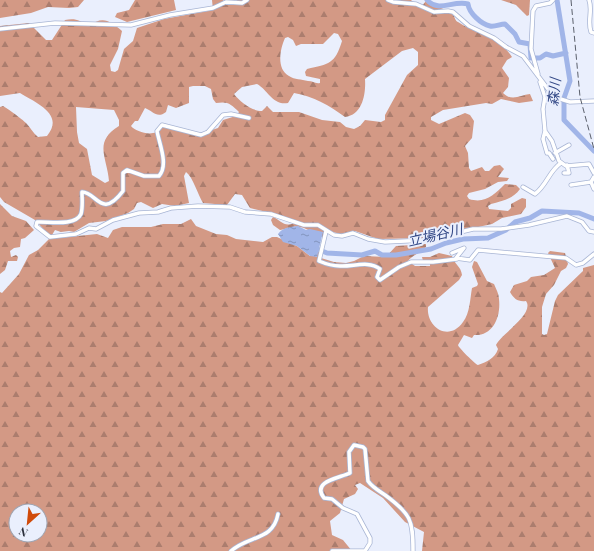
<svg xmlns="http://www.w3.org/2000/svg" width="594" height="551" font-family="'Playfair Display','Noto Sans JP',serif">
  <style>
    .forest { fill: url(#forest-firs); fill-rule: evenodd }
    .water { fill: url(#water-ripples) }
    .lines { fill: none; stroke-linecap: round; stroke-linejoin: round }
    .river { stroke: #a1b5e8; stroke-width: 5 }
    .minor-casing { stroke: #a8b5d4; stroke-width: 5 }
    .minor { stroke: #fff; stroke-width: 3.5 }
    .rail { stroke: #5b606c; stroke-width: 1; stroke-dasharray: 6 3; stroke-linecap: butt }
    .labels { text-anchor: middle; stroke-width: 4; stroke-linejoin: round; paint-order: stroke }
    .water-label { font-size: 14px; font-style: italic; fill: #334886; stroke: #eaeffd }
  </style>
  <defs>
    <pattern id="forest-firs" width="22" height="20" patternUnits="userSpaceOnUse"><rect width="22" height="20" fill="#d39985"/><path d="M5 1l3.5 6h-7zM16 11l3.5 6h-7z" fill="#ab7d6e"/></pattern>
    <pattern id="water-ripples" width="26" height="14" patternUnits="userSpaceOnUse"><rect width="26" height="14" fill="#a1b5e8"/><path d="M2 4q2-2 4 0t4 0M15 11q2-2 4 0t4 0" fill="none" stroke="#8394bd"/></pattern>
  </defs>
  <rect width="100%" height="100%" fill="#eaeffd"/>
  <path class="forest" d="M0,0H84L78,7L69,8L48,7L31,13L0,18Z
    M135,0H174L176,10L127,22L115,17L117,13L129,10Z
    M212,0H223L226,5H234L237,0H411L417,6L421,7L426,1C432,4 449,11 453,15C455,17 455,21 458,22C476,34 500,37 512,57L507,60L502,68L509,78L508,87L503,93C512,102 520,95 530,94L533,101L519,103L501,99L492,104L486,103L443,110L431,117V120L439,124L465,113L470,115L474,121L472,138L465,146L468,153L469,168L471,171L482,167L485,171H489L494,166L500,165L504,169L498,177L509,178L507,181L498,182L485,189L469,193L467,196L469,199C485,204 494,195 505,184L516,185L520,189C513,199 502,201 491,204L488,206L489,209L508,211L511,208V204L522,198L526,199V207L521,214L502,218L492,224L427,238L378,239L355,231L340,234L326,230L323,238L315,231C308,231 306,228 300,227C293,225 287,229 280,230L273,225L271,220L273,217C281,220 284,228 294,223L275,214L250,208L242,195L235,194L227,205L203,203C198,195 193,177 186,172L184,176L189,203L175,206L162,204L153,208L141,202L137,203L134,209L128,213L106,221L89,223L74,232L69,231L61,232L55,230L52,235H49L35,220L4,202L0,197V107L3,106C7,108 22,119 26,123C30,127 33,133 38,137L47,136C65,114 36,103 20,93L0,96V26L29,23L46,40H52L65,20C75,18 80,20 88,26C103,16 109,20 122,31L118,49L110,65L111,71L115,72L118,70L124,49L133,41L137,28L164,19L213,10ZM334,33L338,34L342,41C335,64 329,64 307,69L305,72L306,76L320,79V83C315,84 313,81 308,81C301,79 295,80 289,76C276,69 280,49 285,38L288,37L293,40L296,46L301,44H323ZM413,48L418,52V65L407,75L385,115V120L381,122L365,120L360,126L354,129L346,127L340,122L322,120L299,112H273L267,106L262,111C252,111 240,102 234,94L242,87L257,84C268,90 273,106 288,103L294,93C313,96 330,106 345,117C363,115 366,93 365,79L402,51ZM193,86H205L211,89L213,99L216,103C228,101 231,104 239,112L236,116L223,120L218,128L212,130L204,136L165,126C161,128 160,130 156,132C149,136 135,131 131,126L135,121H138L145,108C153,111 157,119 166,112L168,105L176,108L189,103V87ZM76,107L114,110L119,120V126C93,142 107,157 109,181L105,183L92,175L87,149L79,143L77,132Z
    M501,0H530L529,15L527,16L516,5Z
    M0,204L12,216L26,221L34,230L25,238L21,239L20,247L14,248L10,251L11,257L16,255L18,257L17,261H8L5,270L0,274Z
    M191,219L196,226L216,234L227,235L236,239L263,242L272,237H277L297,246L310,256L317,253L321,246V258L334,262L346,263L354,261L364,256L386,257L396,246L426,244V247C421,253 412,255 408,261L415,266H430V261H423L422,257H430L439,253L452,256C454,264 461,266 462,275L459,280L428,307C426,326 448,343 463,322C470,313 470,299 472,288L477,286L478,284L472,267L474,261L477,262L487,281L494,284C496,289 499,294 499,299C501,317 493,336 474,335L472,338L464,335L458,345C458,347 475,364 478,365C487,362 495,358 498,349L496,345C501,334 535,314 526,301C518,302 514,299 510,292L514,285L527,281L531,277L544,275L555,268L548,253L550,251L565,253L568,264L566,268L561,271L554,285L546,294L542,307V334L544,335L547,334L555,301L558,295L583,271V268L594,265V551H422L424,532L405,522L383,498L360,483L355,485L358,489L355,494L344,499L340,513L330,521L332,535L343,540L352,551H0V292L2,293L19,274L29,255L38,250L49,239L97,234L108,238L113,230L122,227H151L163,224H181ZM16,511H40V535H16Z"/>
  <path class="water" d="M298,226L306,230L310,229L323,232L317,257L310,256L297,246L283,242L278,234C283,227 290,227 298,226Z"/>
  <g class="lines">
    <path class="river" d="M427,0C438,13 453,0 468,4C469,13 481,24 490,26C495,27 500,24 505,24L515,34L519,42L530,44L531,58H540L546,54L553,56L566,53
      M557,0L570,81L564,98V120L594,151
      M317,249L327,253L362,255L375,251L382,255H396L431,249L446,243L463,239L488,238L506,230L515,222L530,218L542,211L579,213L594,219"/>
    <g class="minor-casing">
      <path id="minor" d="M388,0L393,2L416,4L434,12L448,11L453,12L469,26L494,38L506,47L523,56L554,97L570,102L594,101
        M589,0C593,10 587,21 591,32L594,33
        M0,29L55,23L131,25L170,15L213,8L226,2L242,3L247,0
        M538,74L531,49L533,11L536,6L550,3L553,0
        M540,82L545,97L543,109L545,131L552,141L559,161L566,166L589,164L594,173
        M249,118L231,114L223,115L208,132L201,135L162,125L157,131C159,143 169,165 159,176H144L127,170L123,173V191C101,220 97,192 82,192C82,199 83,207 81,214C75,227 47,221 37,222L36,226L50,237L76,234L89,228L96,229L113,220L139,213L158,212L171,208L198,206L230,207L245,212L271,214L304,225H318L334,235L342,236L353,233L368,239L385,242L427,240L473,229H501L529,225L567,216L582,222L589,231L594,232
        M545,131L543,139L547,153
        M549,153L553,159
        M555,153L569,145
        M564,173H569L567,165
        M594,177L591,182L594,189
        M571,185L591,182
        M523,187L535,194C547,185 549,171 561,163
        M326,231L319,261C326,264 332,266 340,266C353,267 368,260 380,269L377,277L380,280L399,267L411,262H433L457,259
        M452,253L464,248L456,258L470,260L478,250L566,258L576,265L583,263L594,254
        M231,551C249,535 273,541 278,514
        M332,551H365L370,543V538L357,514L343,508L332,499L324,498C311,481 340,478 350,473L349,452L354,445L363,447L365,449L368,481C372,487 379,491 385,495C411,514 413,520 413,551"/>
    </g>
    <use href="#minor" class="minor"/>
    <path class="rail" d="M571,0L580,97L594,149"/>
  </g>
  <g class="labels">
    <g class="water-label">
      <text transform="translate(554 92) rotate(-84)" y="5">森川</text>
      <text transform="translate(435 235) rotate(-13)" y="5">立場谷川</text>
    </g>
  </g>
  <g transform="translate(28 523) rotate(207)"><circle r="19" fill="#eaeffd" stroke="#9ea3b0"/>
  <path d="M0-3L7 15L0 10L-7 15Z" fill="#d04a0a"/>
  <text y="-6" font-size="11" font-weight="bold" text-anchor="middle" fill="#2b303c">N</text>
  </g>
</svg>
